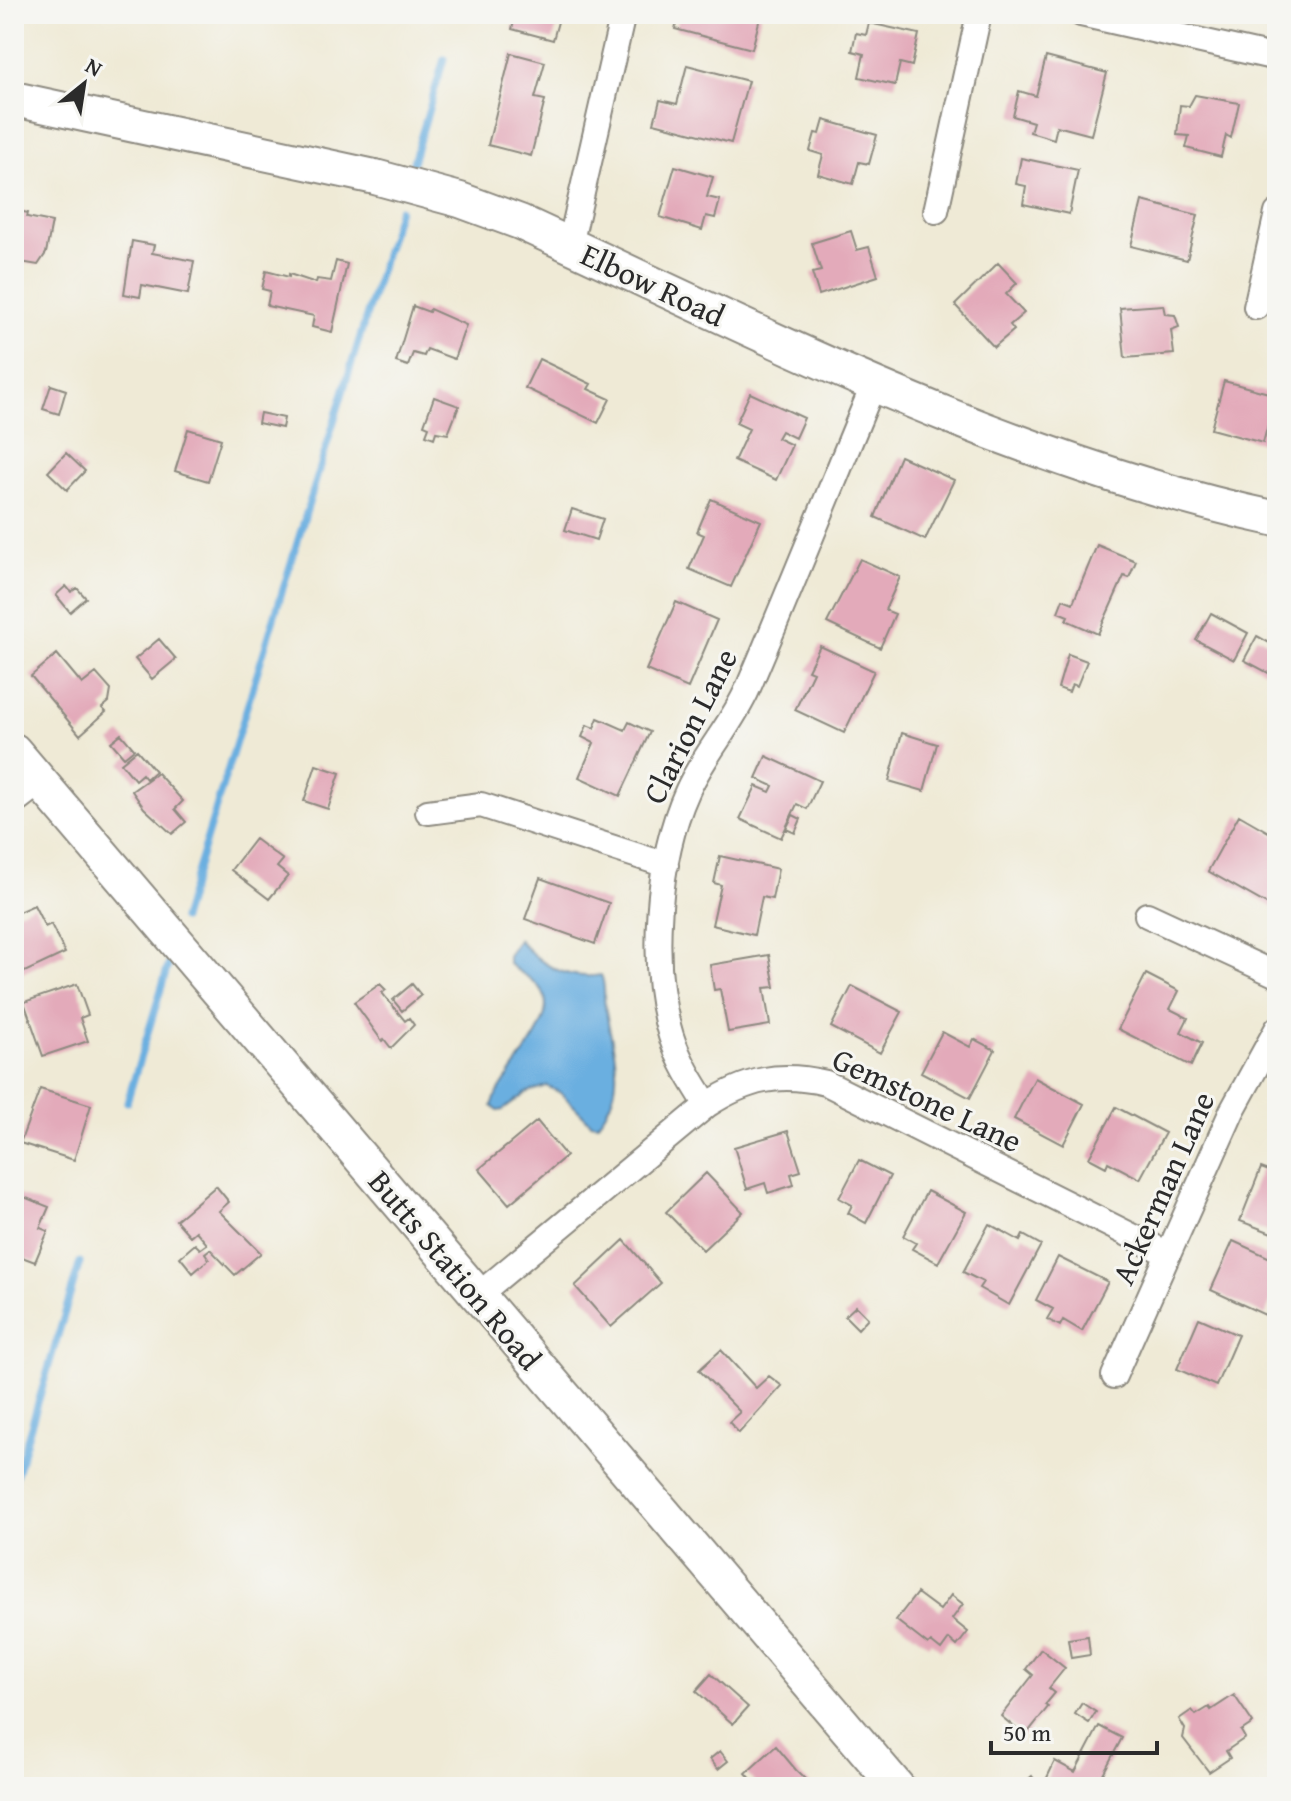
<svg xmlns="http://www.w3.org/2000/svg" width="1291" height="1801" font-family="'Gentium Book Plus',serif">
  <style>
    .water { fill: #6aafe0; stroke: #4a6d86; stroke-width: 2 }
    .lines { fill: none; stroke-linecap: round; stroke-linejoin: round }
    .stream { stroke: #6aafe0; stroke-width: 7 }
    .building { fill: #e3aaba }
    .street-casing { stroke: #8d8a80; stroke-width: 28 }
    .secondary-casing { stroke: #8d8a80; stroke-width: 38 }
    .street { stroke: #fff; stroke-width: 24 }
    .secondary { stroke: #fff; stroke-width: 34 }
    .labels { text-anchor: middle; stroke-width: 6; stroke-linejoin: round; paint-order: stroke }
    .street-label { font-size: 32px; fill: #2b2b2b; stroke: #f6f6f2 }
  </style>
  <rect width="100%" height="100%" fill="#f6f6f2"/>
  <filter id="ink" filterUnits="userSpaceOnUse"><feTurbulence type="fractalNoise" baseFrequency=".0125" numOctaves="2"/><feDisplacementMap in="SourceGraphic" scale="16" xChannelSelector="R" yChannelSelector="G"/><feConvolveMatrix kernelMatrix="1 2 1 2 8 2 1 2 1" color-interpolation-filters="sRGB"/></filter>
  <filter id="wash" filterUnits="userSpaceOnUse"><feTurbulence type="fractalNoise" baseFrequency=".006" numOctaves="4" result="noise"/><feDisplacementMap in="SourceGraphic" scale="32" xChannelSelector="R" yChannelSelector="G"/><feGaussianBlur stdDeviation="1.8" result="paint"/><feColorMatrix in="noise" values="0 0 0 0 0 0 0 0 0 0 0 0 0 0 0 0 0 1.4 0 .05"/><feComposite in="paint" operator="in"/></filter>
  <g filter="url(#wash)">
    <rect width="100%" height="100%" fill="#efead6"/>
    <path class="water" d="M518,939C539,964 566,981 601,975C606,985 603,995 605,1006C612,1050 630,1085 597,1124L591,1123L561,1093L547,1086L528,1092L503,1110L498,1111L492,1106C501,1075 562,1022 542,991C534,978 518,973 508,963V956Z"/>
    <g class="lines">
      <path class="stream" d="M410,172L444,59
        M182,919L399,209
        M127,1102L169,963
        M14,1483L80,1262"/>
    </g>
    <g id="blocks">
      <path class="building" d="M516,14H566L565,20L559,18L553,40L512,29Z
        M679,14H761L752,49L675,29Z
        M869,23L919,34L912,66L900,63L895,85L859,77L864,54L852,51L856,33L866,35Z
        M511,53L545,62L535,98L545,100L531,156L488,145Z
        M1046,57L1107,73L1091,135L1057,126L1054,139L1030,132L1033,122L1013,116L1019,91L1036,96Z
        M687,65L748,81L731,143L654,123L660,100L677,104Z
        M1195,95L1239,103L1231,138L1226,135L1221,157L1186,148L1189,136L1177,135L1180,105L1189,106Z
        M824,120L877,135L869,164L859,162L853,184L818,174L823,155L810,151L815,133L820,134Z
        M1021,158L1078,170L1069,214L1023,204L1026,186L1016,184Z
        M675,166L713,177L707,197L720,200L715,218L706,216L702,230L660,217Z
        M1142,201L1198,215L1187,260L1131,246Z
        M14,210L28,213L27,217L52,222L46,253L38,265L14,261Z
        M851,231L857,250L869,247L878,276L819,295L812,273L821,271L812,243Z
        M132,241L154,245L152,253L194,261L188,294L142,285L140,297L124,294Z
        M336,261L347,264L332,332L312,327L314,316L267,306L270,291L262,289L266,271L289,277V274L316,283L317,279L331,281Z
        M998,263L1017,283L1006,294L1024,313L1010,325L1014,330L994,347L955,305Z
        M1163,305L1165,314L1175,315L1179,327L1171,330L1174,354L1125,358L1120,308Z
        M413,306L429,312L430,309L466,325L454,359L427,349L424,356L413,353L408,366L396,362Z
        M539,359L591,384L588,389L610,399L598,423L525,388Z
        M1224,381L1276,395L1263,443L1211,429Z
        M51,385L66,390L59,414L43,409Z
        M750,393L804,418L795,438L781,431L777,438L792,445L776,480L734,461L749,429L736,423Z
        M434,397L459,406L448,434L436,432L434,438L426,435L429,427L424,425Z
        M260,413L284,418L282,428L258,423Z
        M188,429L221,439L208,481L175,471Z
        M66,453L85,471L67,490L48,472Z
        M900,456L954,480L925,540L875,517Z
        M711,499L761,521L731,587L689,569L704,535L697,532Z
        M572,509L603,519L596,540L565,530Z
        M1097,545L1136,561L1129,578L1124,576L1098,634L1066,620L1068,616L1058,612L1063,599L1073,603Z
        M860,559L900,577L885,610L895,614L880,648L827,623Z
        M66,586L71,592L77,588L86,598L70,612L56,595Z
        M676,602L717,620L688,688L646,670Z
        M1211,613L1248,633L1234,660L1196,640Z
        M1257,636L1277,647V666L1272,675L1244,660Z
        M159,639L176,659L152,679L135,659Z
        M820,646L874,671L844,733L795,710L813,672L808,670Z
        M57,654L82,684L96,673L111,690L109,702L102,708L106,712L80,735L31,676Z
        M1068,654L1087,661L1077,686L1072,684L1069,692L1058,688Z
        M598,718L625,730L629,722L650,732L620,796L579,777L594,743L582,737L587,725L594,728Z
        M902,733L937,744L924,791L889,781Z
        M121,734L134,749L124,757L111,742Z
        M137,750L155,771L146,779L142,774L135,780L121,763Z
        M766,756L820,781L807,809L797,804L781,838L740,819L756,786L770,792L773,786L756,778Z
        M316,765L340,773L328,809L304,801Z
        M157,773L183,801L175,809L186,822L172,834L144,808L132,791Z
        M793,815L801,819L795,833L786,829Z
        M1239,815L1277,837V910L1208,871Z
        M255,839L283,860L277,867L288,876L269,899L231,870Z
        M720,856L778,869L772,899L762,897L754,935L712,925L721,885L714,883Z
        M540,878L609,903L595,944L525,919Z
        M34,905L45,927L51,924L65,953L14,977V914Z
        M769,955L775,987L764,988L770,1025L728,1032L720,989L714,990L710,965Z
        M1146,974L1179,991L1170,1009L1188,1018L1181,1032L1202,1043L1191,1066L1118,1029Z
        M77,984L88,1015L80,1018L88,1041L43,1056L24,1002Z
        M380,984L386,990L382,993L405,1021L409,1018L414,1025L391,1048L384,1039L382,1041L354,1002Z
        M412,984L421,995L402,1011L393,1000Z
        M852,986L902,1012L880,1053L831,1027Z
        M942,1032L970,1047L974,1039L995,1050L970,1098L921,1072Z
        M1035,1078L1084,1104L1063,1145L1014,1119Z
        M40,1089L91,1105L74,1160L20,1143Z
        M1116,1107L1165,1133L1140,1179L1108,1162L1106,1167L1089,1158Z
        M537,1121L566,1156L509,1204L479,1169Z
        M788,1131L801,1171L791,1174L794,1185L768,1193L765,1183L747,1189L734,1147Z
        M859,1160L890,1176L866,1223L848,1213L852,1205L839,1198Z
        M1261,1168L1277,1174V1235L1240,1221Z
        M706,1173L743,1212L703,1250L666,1212Z
        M216,1186L229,1202L219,1211L261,1253L235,1275L210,1249L205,1253L209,1259L193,1273L180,1257L195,1244L200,1249L207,1244L196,1231L190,1236L176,1220Z
        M927,1191L966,1212L938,1263L912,1249L916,1243L903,1236Z
        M14,1193L49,1207L40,1228L48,1231L35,1262L14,1254Z
        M989,1224L1020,1241L1023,1235L1041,1245L1009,1305L979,1288L983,1282L963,1272Z
        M624,1240L661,1283L611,1327L575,1286Z
        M1233,1241L1277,1261L1271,1282L1277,1288L1265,1315L1211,1290Z
        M1058,1257L1108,1282L1082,1331L1063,1320L1060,1326L1047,1319L1053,1309L1036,1300Z
        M856,1306L868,1318L858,1329L845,1316Z
        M1199,1318L1238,1335L1216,1386L1177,1369Z
        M721,1350L756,1388L769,1376L782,1386L739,1433L729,1422L740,1412L699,1370Z
        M917,1593L940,1610L951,1595L963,1604L952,1619L968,1632L957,1646L949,1639L941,1650L931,1642L928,1645L896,1620Z
        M1088,1636L1090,1655L1071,1658L1068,1639Z
        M1041,1649L1065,1668L1049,1688L1055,1693L1045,1705L1048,1707L1025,1736L1001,1716L1033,1675L1026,1669Z
        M711,1674L748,1707L733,1724L696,1691Z
        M1234,1695L1253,1723L1241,1731L1245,1738L1226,1751L1230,1758L1209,1772L1183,1738L1185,1729L1179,1719L1192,1710L1196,1715L1209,1707L1211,1710Z
        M1082,1703L1096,1712L1089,1723L1075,1714Z
        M1099,1726L1122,1738L1096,1787L1044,1784L1055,1761L1075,1772Z
        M776,1746L796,1770L813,1787H758L746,1773Z
        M720,1751L728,1761L718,1769L710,1759Z
        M1032,1776L1040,1787H1019Z"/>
    </g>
  </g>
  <g filter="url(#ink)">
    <use href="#blocks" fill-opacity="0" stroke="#8d8a80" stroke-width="2"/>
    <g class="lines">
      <g class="street-casing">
        <path id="street" d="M1081,14L1277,58
          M936,211L979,14
          M570,245L623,14
          M1256,307L1277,213
          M14,802L40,782
          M428,812L481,805L666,865
          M1147,915L1277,975
          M707,1105C693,1083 679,1061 671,1036C649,966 657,858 687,792C703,755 732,725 748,688C791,588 831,487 873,386
          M477,1296L707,1105C747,1079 779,1072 826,1083L1168,1254
          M1114,1376L1232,1111L1277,1029"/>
      </g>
      <g class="secondary-casing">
        <path id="secondary" d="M14,99L375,177L460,200L520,222C766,335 1010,462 1277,519
          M14,751L897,1787"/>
      </g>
      <use href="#street" class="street"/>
      <use href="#secondary" class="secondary"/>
    </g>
  </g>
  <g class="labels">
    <g class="street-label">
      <text transform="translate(653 285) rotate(25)" y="11">Elbow Road</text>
      <text transform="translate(690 726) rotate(-63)" y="11">Clarion Lane</text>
      <text transform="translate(927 1100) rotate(25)" y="11">Gemstone Lane</text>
      <text transform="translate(1163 1188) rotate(-66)" y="11">Ackerman Lane</text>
      <text transform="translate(455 1270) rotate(50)" y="11">Butts Station Road</text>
    </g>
  </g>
  <rect width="1291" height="1801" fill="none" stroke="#f6f6f2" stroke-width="48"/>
  <g transform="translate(84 84) rotate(30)" stroke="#f6f6f2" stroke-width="6" paint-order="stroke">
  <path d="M0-6L14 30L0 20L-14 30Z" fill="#2b2b2b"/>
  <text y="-12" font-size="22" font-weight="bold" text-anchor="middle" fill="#2b2b2b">N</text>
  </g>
  <path d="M991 1741v12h166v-12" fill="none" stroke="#2b2b2b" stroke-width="4"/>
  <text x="1003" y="1741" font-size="24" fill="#2b2b2b" stroke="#f6f6f2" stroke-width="6" paint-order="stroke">50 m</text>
</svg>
